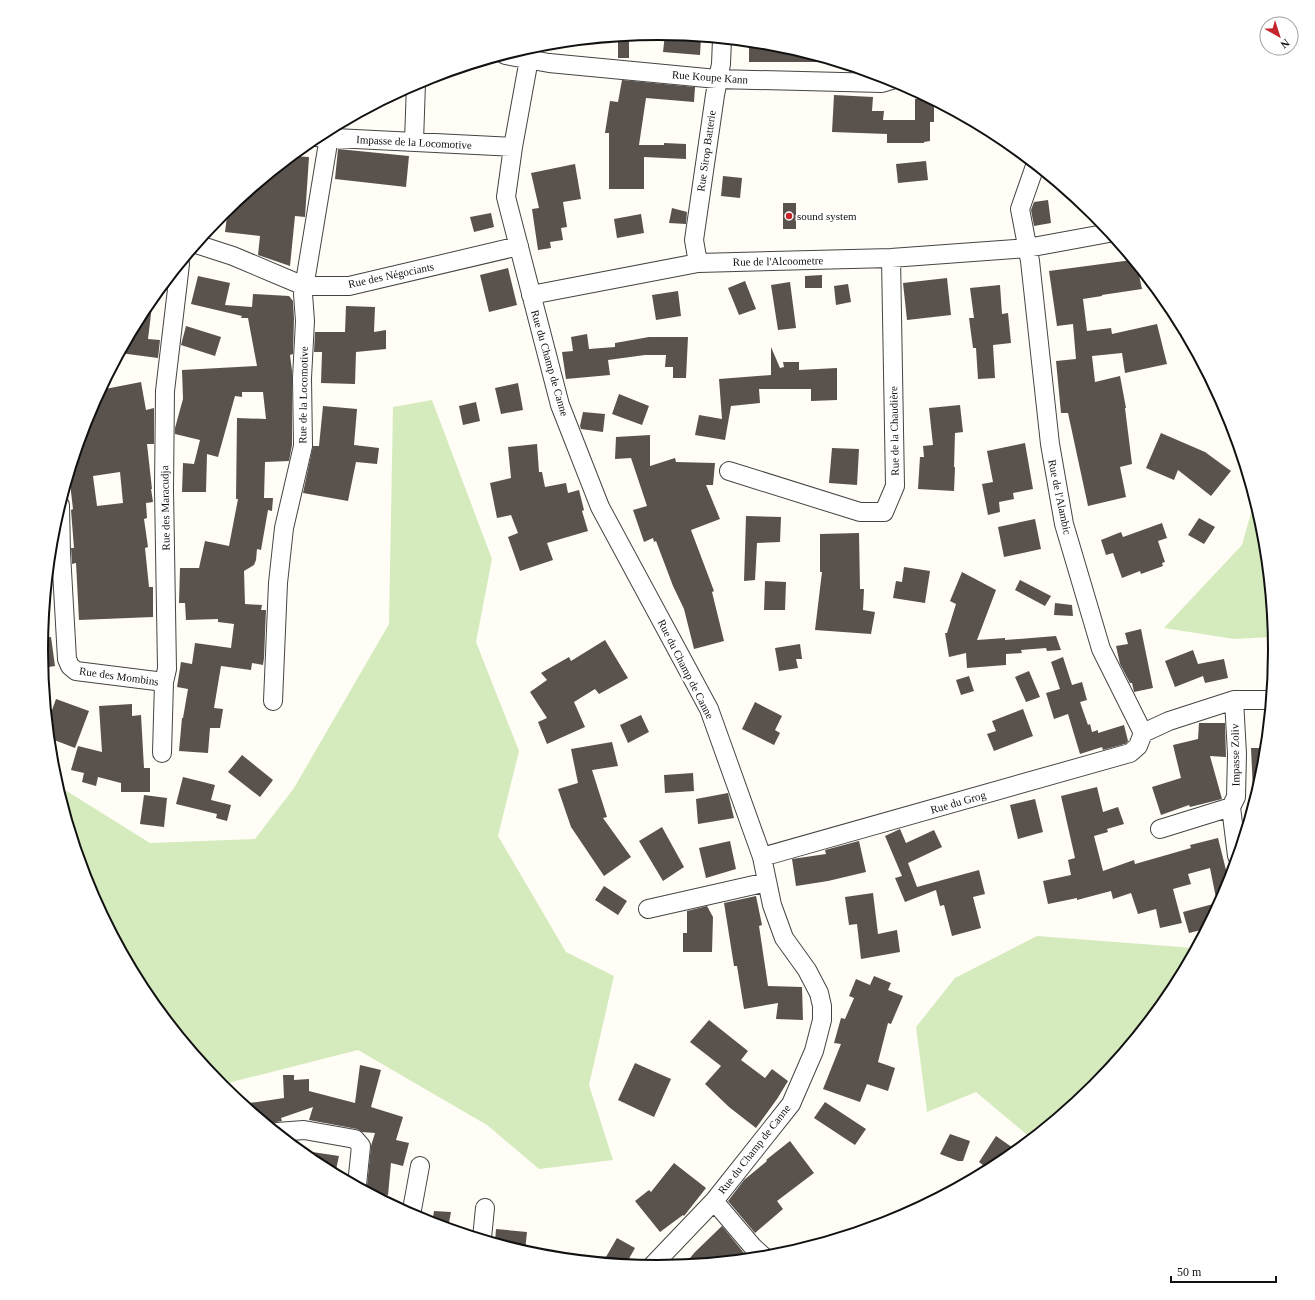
<svg xmlns="http://www.w3.org/2000/svg" width="1315" height="1300" font-family="Georgia,serif">
  <style>
    .green { fill: #d5ebbd }
    .building { fill: #5a524d; fill-rule: evenodd }
    .lines { fill: none; stroke-linecap: round; stroke-linejoin: round }
    .minor-casing { stroke: #444; stroke-width: 20 }
    .minor { stroke: #fff; stroke-width: 18 }
    .poi-dot { fill: #c4262e; stroke: #fff; stroke-width: 1.5 }
    .labels { text-anchor: middle; stroke-width: 4; stroke-linejoin: round; paint-order: stroke }
    .street-label { font-size: 11px; fill: #111; stroke: #fff }
    .poi-label { font-size: 11px; fill: #111; stroke: #fff; text-anchor: start }
    .rim { fill: none; stroke: #111; stroke-width: 2 }
  </style>
  <rect width="100%" height="100%" fill="#fffdf5"/>
  <path class="green" d="M432,400L492,559L476,642L519,751L498,836L566,952L614,976L589,1085L613,1160L539,1169L487,1125L358,1050L220,1085L144,993L87,886L57,785L150,843L255,839L294,788L389,624L393,407Z
    M1254,502L1263,530L1273,637L1234,639L1164,628L1242,545Z
    M1037,936L1194,948L1170,993L1094,1086L1031,1138L976,1092L927,1112L916,1027L955,978Z"/>
  <path class="building" d="M665,34L701,37L700,55L663,52Z
    M629,36V58H618V37Z
    M749,42L778,45L825,59V62H749Z
    M622,80L695,87L694,102L646,98L639,145H664V143L686,144V159L644,157V189H609V133H605L610,101L618,102Z
    M834,95L873,97L872,111H884L883,120H915V99H929L934,101V122H930V141L924,142V143H887V134L832,132Z
    M338,149L409,156L406,187L335,179Z
    M292,156L309,157L305,217L295,216L290,266L258,255L260,236L225,232L228,208Z
    M926,161L928,180L898,183L896,164Z
    M575,164L581,199L563,202L567,227L561,228L563,240L550,242L551,248L538,250L532,209L539,208L531,173Z
    M723,176L742,178L740,198L721,196Z
    M1048,200L1051,223L1034,226L1031,210L1034,202Z
    M783,203H796V229H783Z
    M672,208L687,212L686,224L669,223Z
    M491,213L494,227L474,232L470,217Z
    M641,214L644,233L617,238L614,219Z
    M1132,260L1144,275H1139L1142,289L1102,295V296L1083,299L1087,331L1111,328L1112,334L1157,324L1167,364L1125,373L1122,353L1092,356L1095,382L1120,376L1126,408H1125L1132,464L1120,467L1126,497L1088,506L1068,413H1061L1056,361L1076,359L1073,324L1057,326L1049,271Z
    M508,268L517,305L489,312L480,275Z
    M822,275V288H805V276Z
    M198,276L230,283L225,305L252,307L253,294L289,296L293,301L294,319L293,354L290,355L292,371V445L289,461L265,462L264,498H273L272,511L268,510L261,550L257,549L256,560L254,565L244,571L245,604L262,605L261,610H266L264,658L263,665L252,663L251,670L221,666L214,708L223,709L220,728H210L208,753L179,751L182,718H183L188,689L177,687L181,662L192,664L195,643L231,648L234,624L218,622V619L186,620L185,603H179L180,568H199L205,541L229,546L238,499H236L237,418L266,419L263,392H242V397L235,396L218,457L207,454L206,492H182L183,463L194,464L200,440L175,434V428L183,399L182,370L257,366L248,318H241L242,316L191,304Z
    M947,278L951,315L907,320L903,283Z
    M745,281L756,309L739,315L728,288Z
    M790,282L796,328L778,330L771,285Z
    M848,284L851,302L836,305L834,286Z
    M1000,285L1002,314L1008,313L1011,343L993,345L995,378L978,379L976,348H973L969,318H974L970,288Z
    M678,291L681,316L656,320L652,295Z
    M153,297L148,339L160,340L158,358L120,353L145,307Z
    M346,306L375,307L374,332L386,330V349L356,352L355,384L321,383L322,352H314L315,332H345Z
    M186,326L221,337L215,356L181,345Z
    M587,334L589,349L615,347V343L649,337H688L686,378H673V367H665L666,355H645L608,360L610,375L566,379L562,352L573,351L571,337Z
    M771,347L780,368L784,367L783,362H799V370L837,368V400L811,401V389H759L760,403L731,406L725,440L695,435L699,415L722,419L719,379L771,375Z
    M141,382L146,410L154,408V444H147L152,489H151L153,502L146,503L147,518L144,519L148,547L145,548L149,587H153V617L79,620L76,563L72,564V562L71,548H74L71,510L73,509L69,475L88,414L100,390ZM120,472L123,503L97,506L93,476Z
    M518,383L523,410L501,414L495,388Z
    M619,394L649,406L642,425L612,414Z
    M476,402L480,421L463,425L459,406Z
    M960,405L963,432L955,433L954,467H955L954,491L918,489L920,457H924L923,446L933,445L929,408Z
    M323,406L357,409L354,445L379,448L377,464L356,462L348,501L303,493L313,446H319Z
    M583,412L605,414L603,432L581,429L580,426Z
    M1161,433L1205,452L1231,471L1211,496L1178,470L1174,480L1146,468Z
    M650,435V466L675,458L676,462L715,463L713,485H706L720,519L691,530L714,591L712,592L724,641L694,649L684,609L673,586L656,541L654,542L653,538L644,542L633,510L647,506L631,458L615,459L616,437Z
    M1025,443L1033,489L1013,493L1014,499L999,502L1000,512L988,515L982,484L993,482L987,451Z
    M537,444L539,472H542L545,487L566,483L568,493L579,490L584,510L582,511L588,531L547,543L553,560L520,571L508,537L518,533L511,515L497,518L490,483L511,478L508,447Z
    M832,448L859,449L857,485L829,483Z
    M746,516L781,517L780,542L757,543L755,580L744,581Z
    M1199,518L1215,527L1204,544L1188,535Z
    M1035,519L1041,549L1004,557L998,527Z
    M1162,523L1167,538L1158,541L1165,562L1162,563L1163,566L1141,574L1140,571L1122,578L1113,553L1106,555L1101,540L1121,532L1123,537Z
    M859,533L860,589H864L863,610L875,612L871,634L815,630L822,572H820V534Z
    M904,567L930,571L925,603L893,598L896,581L902,582Z
    M962,572L996,590L977,640L1005,638V640L1056,636L1061,650L1047,651L1046,648L1021,650L1022,653L1006,654V665L967,668L966,653L949,657L945,633H947L956,604L950,601Z
    M1020,580L1051,596L1045,606L1015,590Z
    M765,581L786,582L785,610H764Z
    M1055,603L1072,605L1073,616L1054,615Z
    M1141,629L1153,688L1134,692L1132,683H1130L1120,664L1116,646L1128,644L1125,633Z
    M51,637L55,666L42,668L40,650L42,638Z
    M605,640L628,678L599,694L595,689L574,702L585,727L547,744L538,722L547,718L530,692L547,680L541,673L569,657L571,661Z
    M800,644L802,659H796L798,668L779,671L775,648Z
    M1193,650L1198,664L1224,659L1228,678L1205,683L1203,676L1175,687L1165,661Z
    M1063,657L1072,685L1082,682L1087,700L1080,702L1088,725L1090,724L1092,732L1098,730V733L1124,725L1128,741L1125,744L1103,750L1102,747L1080,754L1068,714L1054,719L1046,693L1060,689L1051,662Z
    M1029,671L1040,697L1026,702L1015,677Z
    M969,676L974,691L961,695L956,680Z
    M56,699L89,711L75,748L49,738L48,721Z
    M755,702L782,716L775,730L780,733L774,745L742,729Z
    M132,704V716L141,715L144,768H150V792H121V783L98,777L96,786L82,782L84,773L71,770L78,746L102,752L99,706Z
    M1023,709L1033,736L994,751L987,734L996,731L992,721Z
    M641,715L649,732L628,743L620,725Z
    M1199,723H1225L1226,757L1210,756L1222,799L1190,807L1189,805L1161,815L1152,787L1181,778L1173,745L1198,739Z
    M612,742L618,766L592,770L607,817L603,818L631,857L604,876L571,827L558,789L578,783L571,749Z
    M1251,748H1265L1263,771L1256,791H1253Z
    M242,755L273,780L260,797L228,772Z
    M693,773L694,791L665,793L664,775Z
    M183,777L215,785L211,800L231,805L227,821L216,818L217,814L176,804Z
    M1097,787L1103,812L1118,807L1124,824L1107,829L1108,832L1094,836L1103,871L1134,860L1135,864L1191,848L1190,845L1218,838L1229,882L1205,929L1189,933L1183,912L1217,903L1210,868L1188,874L1191,884L1173,889L1182,923L1160,928L1156,909L1138,914L1131,893L1113,899L1111,891L1077,900V898L1048,904L1043,881L1071,875L1068,860L1075,858L1061,796Z
    M728,793L734,818L698,824L696,799Z
    M144,795L167,798L164,827L140,824Z
    M1035,799L1043,832L1018,839L1010,805Z
    M662,827L684,867L663,881L639,841Z
    M900,829L906,843L934,830L942,847L908,863L917,887L979,870L985,894L973,897L981,928L952,936L944,905L940,906L936,890L905,902L895,878L902,876L885,836Z
    M730,841L736,869L706,878L699,848Z
    M859,841L866,872L828,881L796,886L792,859L826,854L825,850Z
    M604,886L627,901L618,915L595,900Z
    M873,893L878,934L897,930L900,952L861,959L857,924L849,925L845,897Z
    M756,896L762,925L759,926L768,986L802,987L803,1020L776,1019L778,1003L744,1009L737,966H734L724,903Z
    M707,906L713,917L712,952H683V933H687V911Z
    M874,976L891,983L888,990L903,996L891,1024L888,1023L878,1062L895,1068L888,1091L867,1084L860,1102L823,1089L841,1044L834,1043L841,1018L845,1019L854,998L849,996L856,979L870,985Z
    M709,1020L748,1051L741,1060L765,1078L772,1069L788,1081L777,1099L756,1128L729,1107L705,1084L721,1066L690,1042Z
    M635,1063L671,1079L654,1117L618,1100Z
    M360,1065L381,1070L371,1107L403,1117L396,1140L409,1143L403,1166L391,1163L388,1195L372,1194L366,1190L367,1186L371,1146L375,1133L362,1132L357,1129L309,1120L313,1107L281,1118L282,1121L276,1122L269,1125L243,1104L284,1098L283,1075H294V1080L309,1079V1091L355,1103Z
    M825,1102L866,1129L855,1145L814,1118Z
    M950,1134L970,1141L963,1161H958L940,1154Z
    M996,1136L1016,1150L1000,1163L988,1169L979,1162Z
    M790,1141L814,1173L777,1201L783,1209L755,1233L728,1201L744,1180L767,1161L766,1160Z
    M299,1150L339,1156L335,1174L315,1163Z
    M674,1163L706,1188L684,1216L683,1215L660,1232L635,1201L649,1190L651,1192Z
    M434,1211L451,1212L448,1228L432,1223Z
    M722,1226L744,1253L738,1259L685,1264L695,1252Z
    M496,1229L527,1232L525,1251L495,1242Z
    M617,1238L635,1248L626,1264L603,1262Z"/>
  <g class="lines">
    <g class="minor-casing">
      <path id="minor" d="M529,47V59L513,147L506,197L560,405L600,507L709,709L762,857L772,905L784,938L807,970L819,993L822,1006V1020L814,1051L791,1104L714,1201L652,1266
        M505,55L549,63L717,79L882,83L892,80
        M315,137L513,147
        M414,142L416,83
        M1035,166L1020,209L1030,261L1050,444L1064,524L1101,649L1143,733
        M196,244L233,256L297,283L309,286H349L519,246
        M698,263L694,240L715,95L721,64L722,39
        M531,295L698,263L891,258L1027,248L1109,233
        M729,471L860,512H884L895,486L891,258
        M60,505L61,553L67,659L70,666L76,671L164,682
        M1234,700L1237,754L1236,797L1231,807L1237,856
        M273,701L278,583L284,528L303,446L302,378L305,321L303,294L329,137
        M1143,733L1169,721L1234,700H1270
        M162,753L164,682L167,669L164,489L165,391L180,264
        M1160,829L1231,807
        M762,857L1130,753L1138,746L1143,733
        M648,909L767,882
        M277,1132L304,1130L355,1139L361,1146L357,1185
        M714,1201L753,1247L764,1257
        M411,1215L420,1166
        M482,1238L485,1208"/>
    </g>
    <use href="#minor" class="minor"/>
  </g>
  <circle class="poi-dot" cx="789" cy="216" r="4"/>
  <g class="labels">
    <g class="street-label">
      <text transform="translate(710 77) rotate(4)" y="4">Rue Koupe Kann</text>
      <text transform="translate(414 142) rotate(3)" y="4">Impasse de la Locomotive</text>
      <text transform="translate(706 151) rotate(-82)" y="4">Rue Sirop Batterie</text>
      <text transform="translate(778 261) rotate(-1)" y="4">Rue de l'Alcoometre</text>
      <text transform="translate(391 275) rotate(-12)" y="4">Rue des Négociants</text>
      <text transform="translate(550 363) rotate(74)" y="4">Rue du Champ de Canne</text>
      <text transform="translate(303 395) rotate(-89)" y="4">Rue de la Locomotive</text>
      <text transform="translate(894 431) rotate(-91)" y="4">Rue de la Chaudière</text>
      <text transform="translate(1060 497) rotate(78)" y="4">Rue de l'Alambic</text>
      <text transform="translate(165 508) rotate(-91)" y="4">Rue des Maracudja</text>
      <text transform="translate(686 669) rotate(63)" y="4">Rue du Champ de Canne</text>
      <text transform="translate(119 676) rotate(8)" y="4">Rue des Mombins</text>
      <text transform="translate(1235 755) rotate(-91)" y="4">Impasse Zoliv</text>
      <text transform="translate(958 802) rotate(-16)" y="4">Rue du Grog</text>
      <text transform="translate(754 1149) rotate(-52)" y="4">Rue du Champ de Canne</text>
    </g>
    <g class="poi-label">
      <text x="797" y="220">sound system</text>
    </g>
  </g>
  <path d="M0 0H1315V1300H0ZM48 650a610 610 0 1 1 1220 0a610 610 0 1 1-1220 0Z" fill="#fff" fill-rule="evenodd"/>
  <path class="rim" d="M48 650a610 610 0 1 1 1220 0a610 610 0 1 1-1220 0Z"/>
  <g transform="translate(1279 36) rotate(141)"><circle r="19" fill="#ffffff" stroke="#a0a0a0"/>
  <path d="M0-3L7 15L0 10L-7 15Z" fill="#c4262e"/>
  <text y="-6" font-size="11" font-weight="bold" text-anchor="middle" fill="#111111">N</text>
  </g>
  <path d="M1171 1276v6h105v-6" fill="none" stroke="#111111" stroke-width="2"/>
  <text x="1177" y="1276" font-size="12" fill="#111111" stroke="#ffffff" stroke-width="3" paint-order="stroke">50 m</text>
</svg>
